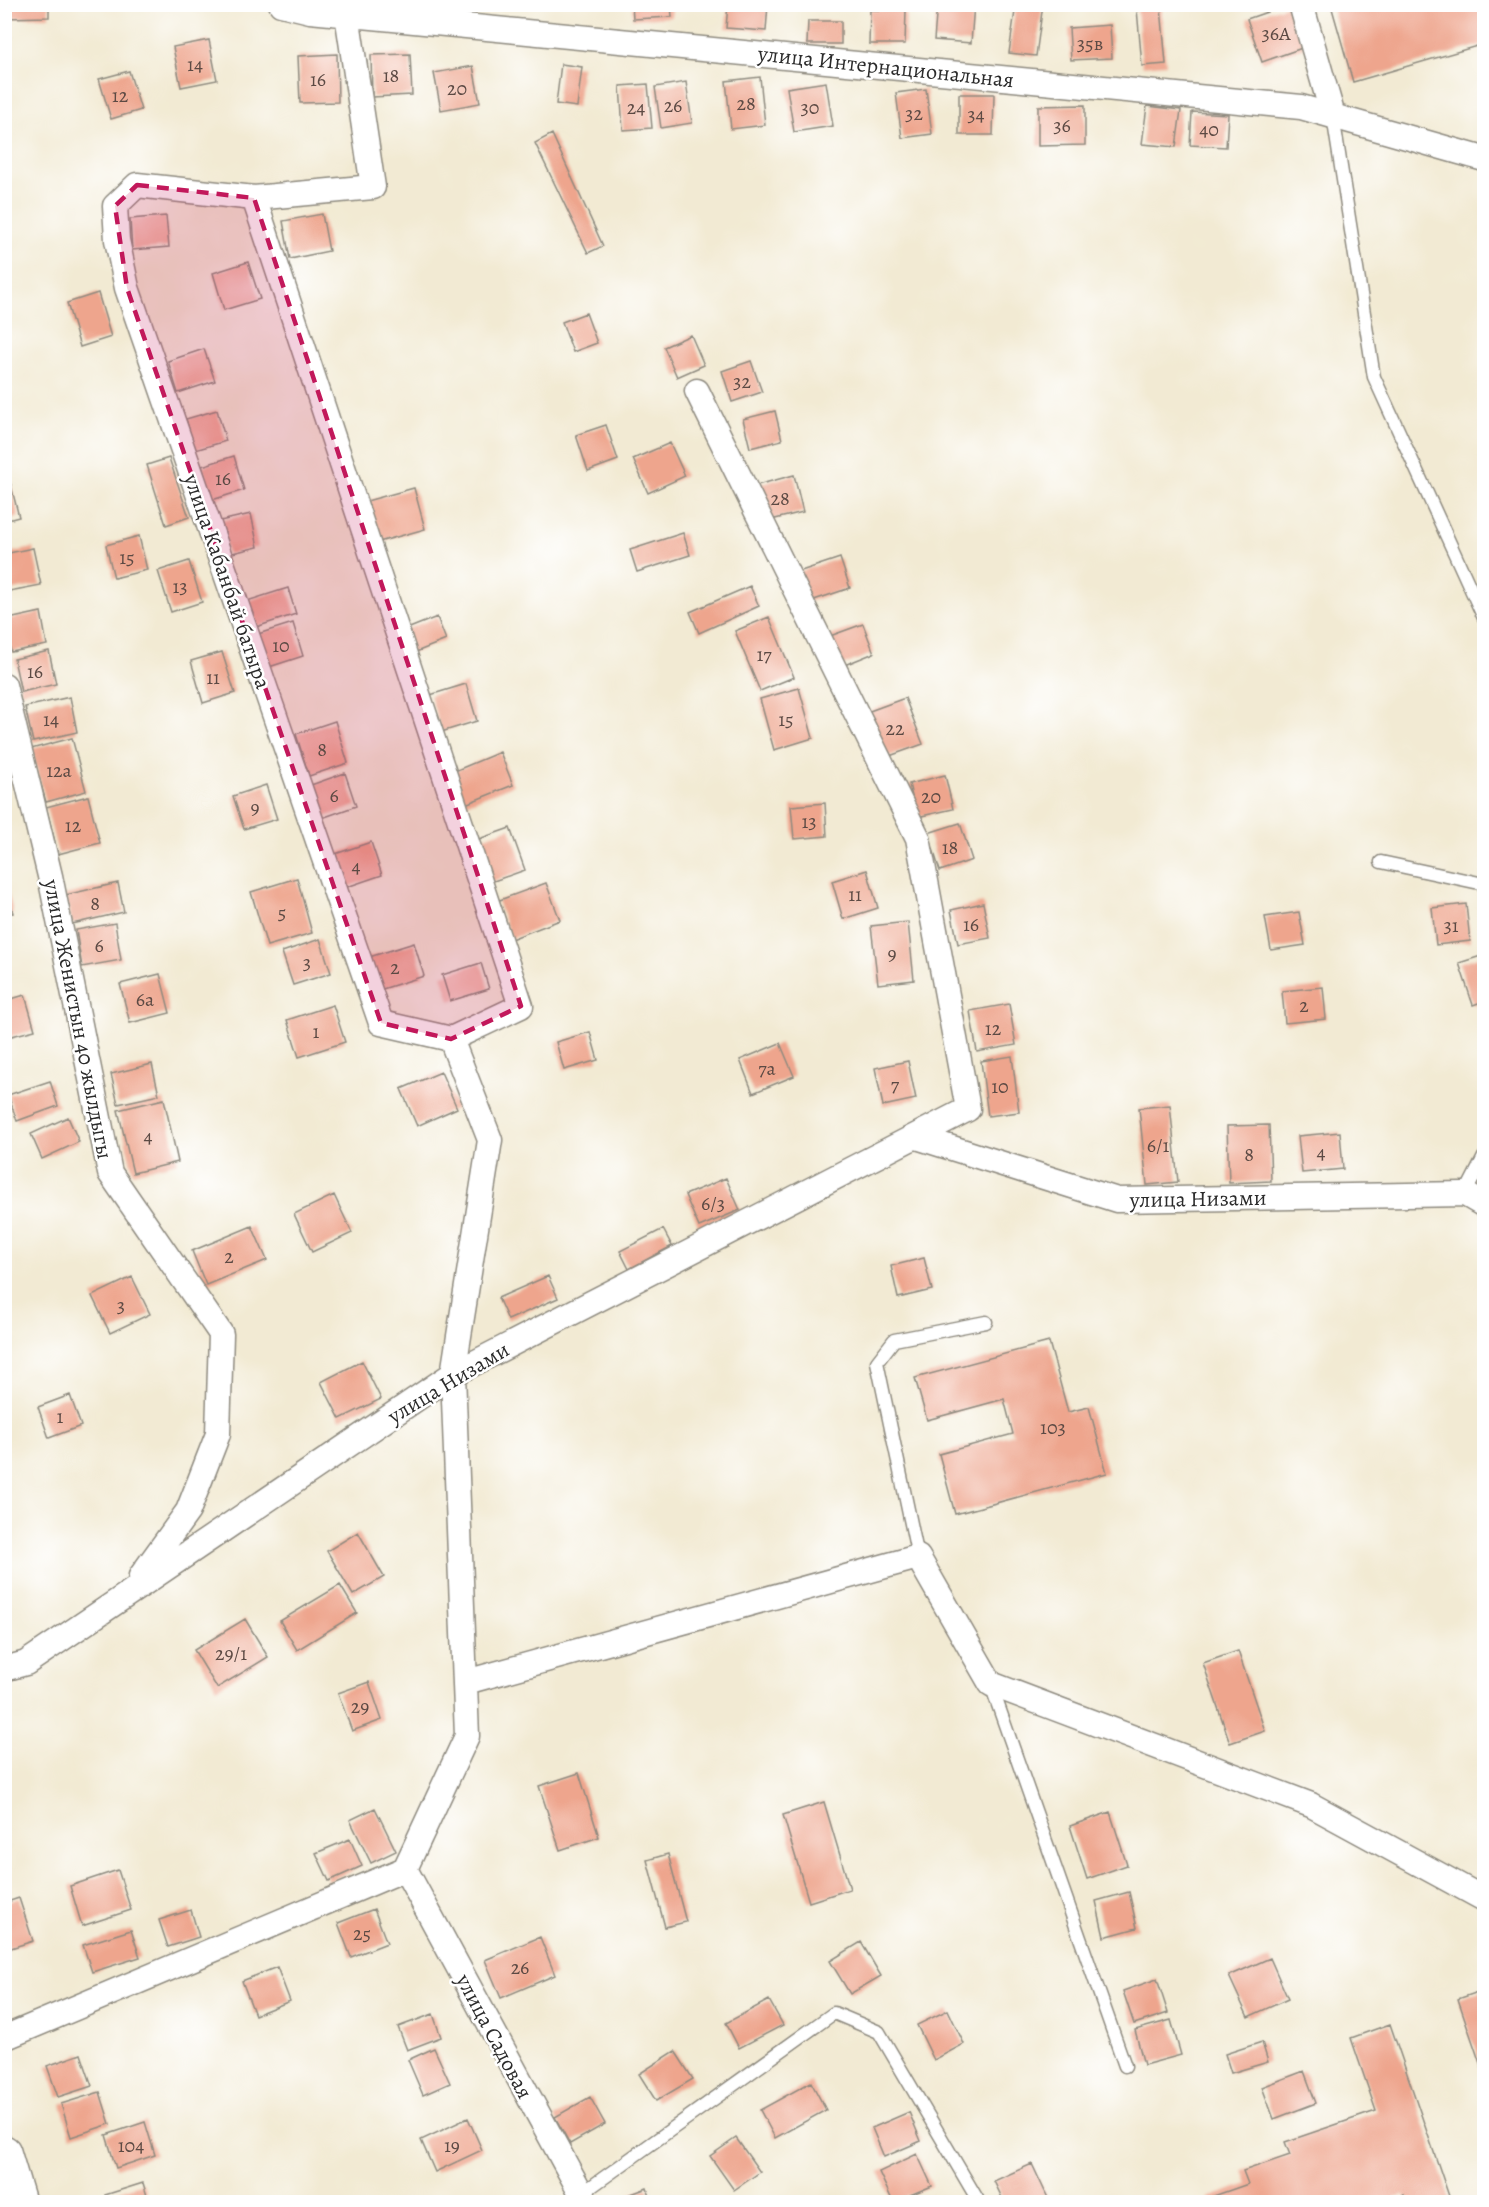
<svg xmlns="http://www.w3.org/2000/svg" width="1489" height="2207" font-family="Alegreya,serif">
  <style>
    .building { fill: #eea58d }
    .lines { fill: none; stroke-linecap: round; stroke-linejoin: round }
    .lane-casing { stroke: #8e8a7f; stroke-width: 15 }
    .street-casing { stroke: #8e8a7f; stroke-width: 27 }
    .primary-casing { stroke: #8e8a7f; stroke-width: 36 }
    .lane { stroke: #fff; stroke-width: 12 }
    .street { stroke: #fff; stroke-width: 24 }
    .primary { stroke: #fff; stroke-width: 33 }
    .marked { fill: #c2185b; fill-opacity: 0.2; stroke: #c2185b; stroke-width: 4.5; stroke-dasharray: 12 8; stroke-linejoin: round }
    .labels { text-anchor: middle; stroke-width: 5; stroke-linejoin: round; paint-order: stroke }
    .number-label { font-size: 20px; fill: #5c4a44 }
    .street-label { font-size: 22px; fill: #2b2b2b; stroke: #fff }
  </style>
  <rect width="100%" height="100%" fill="#fff"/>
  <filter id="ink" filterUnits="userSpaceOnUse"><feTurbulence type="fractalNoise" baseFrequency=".0167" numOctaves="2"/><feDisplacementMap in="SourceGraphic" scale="12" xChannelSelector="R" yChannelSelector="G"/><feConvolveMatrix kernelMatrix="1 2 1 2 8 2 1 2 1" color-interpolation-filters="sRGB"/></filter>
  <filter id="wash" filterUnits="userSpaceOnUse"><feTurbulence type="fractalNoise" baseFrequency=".008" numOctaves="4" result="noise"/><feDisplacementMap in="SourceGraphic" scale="24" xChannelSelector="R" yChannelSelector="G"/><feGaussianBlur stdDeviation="1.35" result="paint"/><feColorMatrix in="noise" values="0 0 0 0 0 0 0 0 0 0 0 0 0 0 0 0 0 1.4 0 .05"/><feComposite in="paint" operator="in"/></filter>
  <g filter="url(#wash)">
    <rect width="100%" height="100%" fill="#f2ead3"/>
    <g id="blocks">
      <path class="building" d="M4,4H49V17L4,18Z
        M632,4H671L672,17L633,19Z
        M728,4H768L766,31L726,28Z
        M937,4H974L971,43L934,40Z
        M1016,4H1043L1036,56L1009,53Z
        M1290,4L1305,47L1262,62L1247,19Z
        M1331,5H1484V44L1353,82Z
        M1161,7L1166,64L1142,66L1137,9Z
        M870,10H906L905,44H869Z
        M808,21H841V44H807Z
        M1110,25L1112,58L1071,60L1069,28Z
        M209,40L217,80L181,87L173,47Z
        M337,54L338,102L300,103L298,56Z
        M410,54L412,95L372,97L371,55Z
        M561,64L582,67L577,107L556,104Z
        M473,66L480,103L441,110L434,73Z
        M129,71L141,110L111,119L99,79Z
        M760,77L765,125L731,129L726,81Z
        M686,82L692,123L661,128L655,87Z
        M826,82L833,126L794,132L787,88Z
        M648,84L652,128L623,130L620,86Z
        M926,89L932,134L902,138L896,93Z
        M959,94H994L993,135H959Z
        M1085,105V145L1038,146V106Z
        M1147,106L1181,110L1176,147L1142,144Z
        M1192,112L1228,114L1226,147L1190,145Z
        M552,134L603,246L588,253L535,143Z
        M322,214L329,251L290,259L283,221Z
        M166,216L169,247L132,250L130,219Z
        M248,262L260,299L224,310L213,273Z
        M98,293L111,337L80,347L67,303Z
        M586,313L597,343L573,352L562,322Z
        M691,335L704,365L677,377L664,347Z
        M204,349L215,381L178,393L168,361Z
        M751,361L762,392L732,402L722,371Z
        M217,410L226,441L195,450L186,419Z
        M775,411L782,440L750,448L743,419Z
        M606,425L618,460L588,471L576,435Z
        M670,443L685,476L648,493L633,459Z
        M234,456L244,490L212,500L202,466Z
        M169,458L189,517L166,525L147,465Z
        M7,470L19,517L4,521V471Z
        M794,475L803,512L767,521L757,485Z
        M414,488L425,529L375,543L363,502Z
        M251,514L258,547L228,554L220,521Z
        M683,533L690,555L637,572L630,550Z
        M139,536L147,570L114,578L106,545Z
        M33,548L41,585L4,592V554Z
        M840,558L850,588L808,602L798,572Z
        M189,561L202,602L171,612L158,571Z
        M750,586L759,606L699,633L690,612Z
        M288,588L296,614L256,627L247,601Z
        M41,612L47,645L11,652L4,620Z
        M437,617L446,640L411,654L402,631Z
        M769,617L794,677L760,691L735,631Z
        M293,623L303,656L269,667L258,634Z
        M863,624L874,653L842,666L830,636Z
        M49,651L56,684L21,692L14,659Z
        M222,652L235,693L203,703L191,661Z
        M466,684L477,721L441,732L430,695Z
        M799,688L813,738L774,750L760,699Z
        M70,697L77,732L33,742L25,707Z
        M905,698L923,744L884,758L867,712Z
        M335,721L348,763L309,776L296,734Z
        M72,738L86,791L46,802L31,749Z
        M500,752L513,785L463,805L450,773Z
        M345,773L356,806L322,818L311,785Z
        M945,775L953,809L917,817L909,784Z
        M266,785L277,819L244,829L233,796Z
        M88,796L100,843L58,854L46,807Z
        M825,803L827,836L794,839L791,806Z
        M960,823L972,860L940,871L928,833Z
        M510,828L525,870L488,883L473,841Z
        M371,842L382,875L341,889L329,856Z
        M867,870L878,908L843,919L832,881Z
        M4,877L13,913L4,914Z
        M297,878L312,933L267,946L251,892Z
        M118,883L124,912L72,924L65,895Z
        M546,883L560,920L511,939L497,901Z
        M983,903L990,938L958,944L951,910Z
        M1466,904L1470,941L1436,945L1432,908Z
        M1299,912L1305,945L1271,950L1265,917Z
        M908,922L914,980L878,984L871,926Z
        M115,923L121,960L82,967L76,930Z
        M320,939L331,973L293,985L282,952Z
        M414,943L424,976L376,991L366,958Z
        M1484,955V1001L1473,1005L1459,963Z
        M481,963L489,989L450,1001L442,975Z
        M160,974L170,1013L130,1023L120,984Z
        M1323,987L1326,1019L1285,1023L1282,991Z
        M25,995L35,1030L4,1038V1001Z
        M1009,1004L1016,1045L977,1052L970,1011Z
        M333,1005L345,1042L299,1057L287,1020Z
        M590,1032L598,1060L564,1070L556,1042Z
        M780,1043L794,1076L753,1093L740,1060Z
        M1012,1056L1019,1112L988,1116L981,1061Z
        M908,1061L916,1099L883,1106L875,1068Z
        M152,1064L159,1095L118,1104L111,1074Z
        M441,1072L457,1108L417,1126L401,1089Z
        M50,1081L58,1106L17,1121L8,1095Z
        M164,1099L178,1162L133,1173L118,1110Z
        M1170,1105L1178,1182L1147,1185L1139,1108Z
        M68,1117L79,1142L42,1159L31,1134Z
        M1269,1125L1271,1181L1229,1183L1227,1126Z
        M1340,1132L1343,1169L1302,1173L1298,1136Z
        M726,1178L740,1210L699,1227L685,1195Z
        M334,1195L352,1233L312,1252L294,1214Z
        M252,1226L267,1260L206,1285L192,1251Z
        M663,1229L672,1246L629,1269L620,1251Z
        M924,1258L932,1290L898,1298L891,1266Z
        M548,1276L558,1298L508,1320L498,1298Z
        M132,1277L150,1314L110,1333L92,1296Z
        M1049,1342L1068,1412L1089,1407L1107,1473L955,1514L939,1454L1013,1434L1004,1399L927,1420L915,1378Z
        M362,1361L381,1399L340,1419L321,1382Z
        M70,1395L81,1426L49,1438L38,1407Z
        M358,1532L384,1577L353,1595L327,1551Z
        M340,1585L357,1613L297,1650L280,1621Z
        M245,1619L268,1657L217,1688L194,1650Z
        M1238,1651L1265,1731L1230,1743L1203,1663Z
        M369,1682L382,1720L352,1731L338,1693Z
        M579,1773L599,1837L560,1850L539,1786Z
        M824,1802L850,1889L809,1902L783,1815Z
        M375,1808L396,1851L371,1863L350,1820Z
        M1110,1812L1127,1865L1087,1879L1070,1826Z
        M350,1839L362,1866L329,1881L316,1853Z
        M668,1854L686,1922L665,1927L647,1860Z
        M118,1870L131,1910L82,1926L70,1886Z
        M1129,1892L1137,1928L1104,1937L1096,1901Z
        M19,1898L33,1941L8,1949L4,1938V1903Z
        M374,1909L387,1943L351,1957L338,1923Z
        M191,1910L199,1937L168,1947L159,1920Z
        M131,1930L140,1957L92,1972L83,1945Z
        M540,1937L555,1975L501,1998L485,1960Z
        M861,1942L881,1976L850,1994L830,1961Z
        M1270,1958L1288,1999L1248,2017L1229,1976Z
        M277,1967L290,2001L255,2015L242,1981Z
        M1157,1979L1168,2013L1134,2024L1123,1991Z
        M1484,1990V2075L1458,1999Z
        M769,2000L783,2025L739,2048L726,2023Z
        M948,2010L964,2044L934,2060L917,2025Z
        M433,2014L441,2037L407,2050L398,2027Z
        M1171,2020L1181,2055L1144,2065L1135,2030Z
        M1390,2024L1451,2202H1407L1404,2195L1384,2202H1209L1208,2198L1248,2184L1243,2171L1290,2155L1285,2142L1376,2111L1351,2038Z
        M1262,2042L1268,2062L1231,2073L1225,2054Z
        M434,2048L450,2083L423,2095L408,2060Z
        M675,2051L693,2079L656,2101L639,2074Z
        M81,2054L92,2086L58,2097L47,2066Z
        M1304,2071L1316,2103L1274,2119L1262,2087Z
        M811,2082L826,2110L775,2138L760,2110Z
        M100,2092L110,2124L71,2137L61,2104Z
        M590,2097L605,2124L570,2144L555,2117Z
        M909,2112L921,2141L884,2157L872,2128Z
        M468,2118L482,2150L435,2172L421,2140Z
        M145,2122L155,2155L116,2168L106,2135Z
        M736,2138L760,2172L734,2190L710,2156Z
        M917,2154L932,2186L893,2202L879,2172Z
        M1032,2164L1048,2198L1038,2202H1004L994,2181Z
        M143,2183L149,2202H108L105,2195Z
        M647,2188L652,2202H610Z"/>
    </g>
  </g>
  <g filter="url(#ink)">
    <use href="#blocks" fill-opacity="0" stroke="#8e8a7f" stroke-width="1.5"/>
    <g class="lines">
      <g class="lane-casing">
        <path id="lane" d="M1333,116L1374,377L1484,618
          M1381,862L1484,884
          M1465,1194L1484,1157
          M918,1557L877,1362L894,1340L986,1322
          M991,1685L1125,2066
          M581,2194L834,2013L879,2032L979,2202"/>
      </g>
      <g class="street-casing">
        <path id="street" d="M281,4L310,11L1301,107L1484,159
          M1301,4L1333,116
          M254,198L521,1006L451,1039
          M4,685L50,876L110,1173L221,1334L218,1434L188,1511L141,1576
          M917,1137L1117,1200L1465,1194L1484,1205
          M4,1669L26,1663L453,1374L968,1109L918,838L697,391
          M466,1682L918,1557L991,1684L1311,1805L1484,1899
          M405,1869L586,2202
          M4,2038L405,1869L467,1736L453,1374L490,1140L451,1039L381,1023L127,288L117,240L115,206L137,185L254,198L373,187L347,14"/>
      </g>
      <g class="primary-casing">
        <path id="primary" d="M4,2152L19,2202"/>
      </g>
      <use href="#lane" class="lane"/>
      <use href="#street" class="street"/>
      <use href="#primary" class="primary"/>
    </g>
  </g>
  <path class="marked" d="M137,185L254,198L521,1006L451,1039L381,1023L127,288L115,206Z"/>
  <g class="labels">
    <g class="number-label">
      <text x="1276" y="40">36А</text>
      <text x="1090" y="50">35в</text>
      <text x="195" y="71">14</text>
      <text x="391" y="82">18</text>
      <text x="318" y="86">16</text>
      <text x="457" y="95">20</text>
      <text x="120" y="102">12</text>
      <text x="746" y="110">28</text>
      <text x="673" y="112">26</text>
      <text x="636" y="114">24</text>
      <text x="810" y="114">30</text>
      <text x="914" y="120">32</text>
      <text x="976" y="121">34</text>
      <text x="1062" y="132">36</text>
      <text x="1209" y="136">40</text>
      <text x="742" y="388">32</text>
      <text x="223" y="485">16</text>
      <text x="780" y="505">28</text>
      <text x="127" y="564">15</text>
      <text x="180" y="593">13</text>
      <text x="281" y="652">10</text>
      <text x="764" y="661">17</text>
      <text x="35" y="678">16</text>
      <text x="213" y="684">11</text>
      <text x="51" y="726">14</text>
      <text x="786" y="726">15</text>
      <text x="895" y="735">22</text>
      <text x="322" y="756">8</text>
      <text x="59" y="777">12а</text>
      <text x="334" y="802">6</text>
      <text x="931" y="803">20</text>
      <text x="255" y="814">9</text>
      <text x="809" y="828">13</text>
      <text x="73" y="832">12</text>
      <text x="950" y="854">18</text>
      <text x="356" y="873">4</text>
      <text x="855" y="901">11</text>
      <text x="95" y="910">8</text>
      <text x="282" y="919">5</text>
      <text x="971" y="931">16</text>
      <text x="1451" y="932">31</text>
      <text x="99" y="952">6</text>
      <text x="892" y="960">9</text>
      <text x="307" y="969">3</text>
      <text x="395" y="974">2</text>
      <text x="145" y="1006">6а</text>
      <text x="1304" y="1012">2</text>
      <text x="993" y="1035">12</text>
      <text x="316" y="1038">1</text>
      <text x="767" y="1075">7а</text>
      <text x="895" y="1091">7</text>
      <text x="1000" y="1093">10</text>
      <text x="148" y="1143">4</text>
      <text x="1158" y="1152">6/1</text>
      <text x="1321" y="1159">4</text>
      <text x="1249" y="1161">8</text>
      <text x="713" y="1210">6/3</text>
      <text x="229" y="1263">2</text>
      <text x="121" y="1312">3</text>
      <text x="60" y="1423">1</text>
      <text x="1053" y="1434">103</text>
      <text x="231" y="1660">29/1</text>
      <text x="360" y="1713">29</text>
      <text x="362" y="1940">25</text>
      <text x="520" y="1974">26</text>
      <text x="131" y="2152">104</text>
      <text x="452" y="2152">19</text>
    </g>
    <g class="street-label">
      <text transform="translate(886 66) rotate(6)" y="8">улица Интернациональная</text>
      <text transform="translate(228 581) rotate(71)" y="8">улица Кабанбай батыра</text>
      <text transform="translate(79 1019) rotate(79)" y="8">улица Женистын 40 жылдыгы</text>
      <text transform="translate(1198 1198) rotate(-1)" y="8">улица Низами</text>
      <text transform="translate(448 1382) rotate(-31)" y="8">улица Низами</text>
      <text transform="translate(495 2036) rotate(62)" y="8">улица Садовая</text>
    </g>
  </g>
  <rect width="1489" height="2207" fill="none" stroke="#fff" stroke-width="24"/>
</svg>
